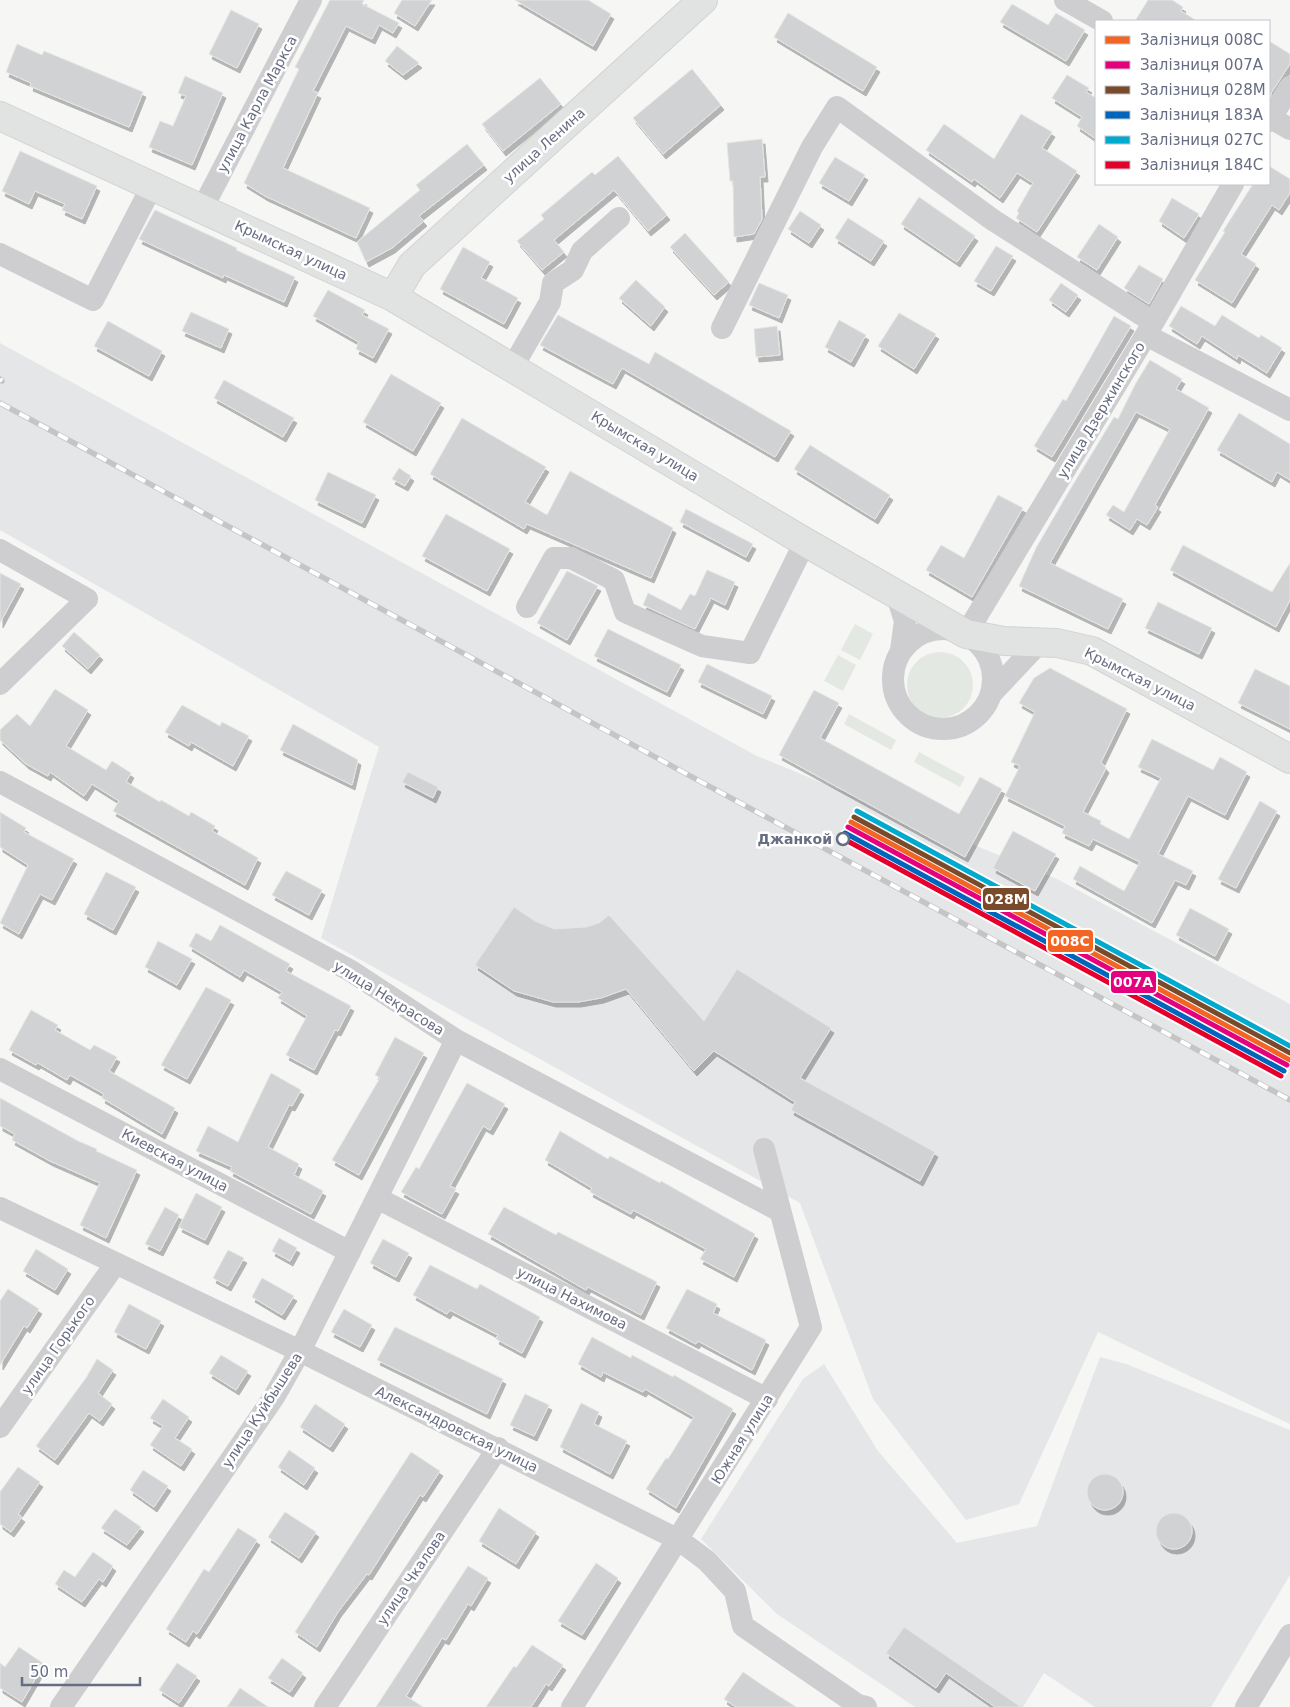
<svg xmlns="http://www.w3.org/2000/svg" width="1290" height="1707" font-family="'DejaVu Sans',sans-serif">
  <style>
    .built { fill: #e5e6e7 }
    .green { fill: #e4e8e3 }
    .building { fill: #d1d2d3; stroke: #e5e5e4; filter: url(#shadow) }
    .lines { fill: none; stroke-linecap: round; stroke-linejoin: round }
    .major-casing { stroke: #d3d3d4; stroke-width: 30 }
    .minor { stroke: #ceced0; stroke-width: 22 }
    .major { stroke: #e1e2e2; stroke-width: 28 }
    .rail-casing { stroke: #c5c5c6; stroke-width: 5.5 }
    .rail { stroke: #fff; stroke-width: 4; stroke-dasharray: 11; stroke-linecap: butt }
    .rail-1-casing { stroke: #fff; stroke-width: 9 }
    .rail-2-casing { stroke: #fff; stroke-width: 9 }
    .rail-3-casing { stroke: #fff; stroke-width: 9 }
    .rail-4-casing { stroke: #fff; stroke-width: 9 }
    .rail-5-casing { stroke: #fff; stroke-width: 9 }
    .rail-6-casing { stroke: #fff; stroke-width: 9 }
    .rail-1 { stroke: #f26522; stroke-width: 5 }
    .rail-2 { stroke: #e5007d; stroke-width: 5 }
    .rail-3 { stroke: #7a4b2a; stroke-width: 5 }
    .rail-4 { stroke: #0065bd; stroke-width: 5 }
    .rail-5 { stroke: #00a9ce; stroke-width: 5 }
    .rail-6 { stroke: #e4002b; stroke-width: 5 }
    .stop-dot { fill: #fff; stroke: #676d83; stroke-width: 2.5 }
    .labels { text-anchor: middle; stroke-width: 5; stroke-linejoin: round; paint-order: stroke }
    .street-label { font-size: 14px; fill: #676d83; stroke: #fff }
    .stop-label { font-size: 14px; font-weight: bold; fill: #676d83; stroke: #fff; text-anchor: end }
    .line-badge { stroke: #fff; stroke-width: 2 }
    .badge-label { font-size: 14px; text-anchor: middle; font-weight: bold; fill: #fff }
  </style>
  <defs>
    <filter id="shadow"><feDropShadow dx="3" dy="5" stdDeviation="0" flood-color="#0004"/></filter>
  </defs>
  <rect width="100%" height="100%" fill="#f6f6f5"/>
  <path class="built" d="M0,343L757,756L1057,879L1290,1004V1424L1098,1332L1019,1504L966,1520L873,1399L800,1203L321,938L379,747L0,530Z
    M1100,1357L1126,1364L1290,1430V1575L1211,1707H1095L1044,1673L1023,1707H915L777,1614L701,1539L803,1379L824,1364L878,1451L957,1543L1037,1526Z"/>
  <path class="green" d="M855,624L873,634L860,660L841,650Z
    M907 685a33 33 0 1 1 66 0a33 33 0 1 1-66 0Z
    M838,655L856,665L843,691L824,681Z
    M849,714L896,740L891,750L844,724Z
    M919,752L965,777L960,787L914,762Z"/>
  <path class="building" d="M330,0H364L362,4L399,23L393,33L379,25L372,39L346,26L313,91L318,93L283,168L370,208L356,238L265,196L244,183L299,69L295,67Z
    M402,0H432L415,26L394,13Z
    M515,0H588L611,14L593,46Z
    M1148,0H1172L1183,7L1181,11L1197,21H1135Z
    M1012,4L1048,25L1056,13L1085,30L1066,61L1000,22Z
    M231,10L259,24L237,68L209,54Z
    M788,13L877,67L863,91L774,37Z
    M1269,41L1290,54V64L1269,96Z
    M17,44L42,55L44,51L143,92L129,127L30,86L31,83L6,72Z
    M397,46L419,63L403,75L385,61Z
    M692,69L721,105L663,154L633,118Z
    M1067,75L1089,88L1086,92L1096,98V139L1077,126L1082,117L1052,98Z
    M185,76L223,93L192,165L149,147L160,121L173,126L186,96L178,93Z
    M540,78L561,104L503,151L482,124Z
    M1021,114L1052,132L1042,148L1077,171L1037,232L1016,218L1019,213L1017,211L1033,183L1017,173L1000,198L974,179L972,182L926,150L944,124L994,159Z
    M762,139L765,177H760L762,219L754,234L734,237L733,181H730L727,143Z
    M467,144L484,165L419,216L424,221L392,248L366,262L357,242L420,190L416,185Z
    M20,151L97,186L82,219L62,210L65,204L35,191L29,204L2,191Z
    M618,156L667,215L648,231L614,190L554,240L564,252L542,270L517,241L544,219L541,215L592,172L595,175Z
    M835,157L865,175L849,201L819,183Z
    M1269,166L1290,179V193L1279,210L1272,205L1241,254L1256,264L1232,303L1195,280L1225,232L1223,231L1253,184H1269Z
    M919,197L975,236L957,262L901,224Z
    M1172,198L1199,214L1184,238L1159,221Z
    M155,210L237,248L236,250L295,277L284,302L224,275L223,278L139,239Z
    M800,211L821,225L809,243L788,229Z
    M848,218L884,241L871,261L835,238Z
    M1099,224L1118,237L1097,270L1077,257Z
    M685,233L729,282L714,295L670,247Z
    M996,246L1013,256L991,291L974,281Z
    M463,247L490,262L481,278L518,298L504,324L440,289Z
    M1139,265L1163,279L1149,304L1124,288Z
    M636,280L665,307L651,326L619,298Z
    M759,283L788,295L779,318L749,305Z
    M1061,283L1078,295L1066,312L1049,300Z
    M328,290L365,310L362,315L389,329L373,358L356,349L359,342L313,316Z
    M1181,306L1215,326L1222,315L1259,338L1261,335L1282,348L1267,373L1238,355L1237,359L1202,336L1197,344L1169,326Z
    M191,312L229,329L221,348L182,331Z
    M899,313L936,334L914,369L878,346Z
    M558,315L649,364L655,352L791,431L775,457L622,368L613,384L540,345Z
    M1114,316L1131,326L1052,457L1034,446L1063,399L1066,401Z
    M839,320L866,335L851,362L825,347Z
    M108,321L162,351L149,376L94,346Z
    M777,326L780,355L756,357L754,329Z
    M1150,360L1182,379L1176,389L1209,408L1155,505L1158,507L1147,525L1137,519L1130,530L1106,515L1113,505L1124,512L1170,429L1136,412L1050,563L1123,599L1108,629L1019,586L1036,548L1068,493L1114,417L1118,419L1136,383Z
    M391,374L441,403L413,451L363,422Z
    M224,380L294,418L283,437L214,398Z
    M1239,413L1290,444V480L1277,472L1272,482L1217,450Z
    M462,418L546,467L525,502L547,515L570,471L673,528L651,578L527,524L524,529L430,474Z
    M810,445L890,495L875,519L794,469Z
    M399,468L411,476L405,486L392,479Z
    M328,472L376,495L362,523L315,500Z
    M998,495L1023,508L972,597L926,570L941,545L964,558Z
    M686,509L753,544L746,557L680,522Z
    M446,514L510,549L487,591L422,556Z
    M1183,545L1272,592L1290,563V600L1276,627L1170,570Z
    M707,570L735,582L725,605L711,598L695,629L643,605L648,593L681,610L690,594L695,596Z
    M567,571L598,586L567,640L537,623Z
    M0,573L21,584L0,623Z
    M1158,602L1212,628L1199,654L1145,628Z
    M608,629L681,665L667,692L594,656Z
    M74,632L100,655L88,669L62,646Z
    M707,664L772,696L763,714L698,682Z
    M1050,668L1127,709L1101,762L1106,768L1083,812L1101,821L1100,824L1129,839L1161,778L1138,767L1152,739L1213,770L1220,757L1247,772L1225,815L1188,796L1158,854L1193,871L1186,885L1175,880L1152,923L1073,879L1080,866L1124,891L1140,862L1093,839L1089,846L1062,833L1065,826L1005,796L1020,766L1011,762L1035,712L1019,703L1034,678Z
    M1255,669L1290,686V729L1238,703Z
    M55,689L88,710L66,746L106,770L112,761L131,773L126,782L160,802L161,800L189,816L191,812L215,826L212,831L258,858L245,885L113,811L119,801L92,784L84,796L50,772L48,776L26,764L0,740V730L17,714L30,726Z
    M814,690L839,703L820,738L959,814L980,777L1002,789L965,857L779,755Z
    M182,705L220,726L222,722L249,736L233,766L191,742L189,746L165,732Z
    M293,724L358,760L352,785L280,750Z
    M408,772L438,787L433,798L402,782Z
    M1260,801L1277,811L1236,888L1218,879Z
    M0,812L26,828L24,832L74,859L52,900L40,894L19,934L0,923L28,865L0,847Z
    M1013,831L1056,854L1035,891L993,868Z
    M286,871L322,890L309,915L272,895Z
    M106,872L136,887L113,930L84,914Z
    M514,907L535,921L554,929L586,927L599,923L609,915L704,1021L737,969L831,1028L800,1078L935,1152L920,1181L791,1110L795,1102L714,1051L694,1071L626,989L601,998L578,1002H553L514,991L475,965Z
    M1190,908L1229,929L1215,956L1176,935Z
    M220,925L290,964L286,971L351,1006L338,1031L335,1030L314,1070L286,1055L307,1016L278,998L282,992L244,970L240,977L189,946L196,933L211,941Z
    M158,941L192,959L177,985L145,967Z
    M206,987L231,1000L187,1079L161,1065Z
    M31,1010L58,1025L55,1030L90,1050L94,1045L117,1057L109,1071L175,1108L162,1134L102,1098L104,1094L70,1075L67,1080L38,1063L36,1065L9,1050Z
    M395,1037L424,1053L359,1175L332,1160L380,1078L375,1075Z
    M271,1073L301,1090L292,1106L289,1105L268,1147L299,1164L294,1175L323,1191L311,1214L230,1171L232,1167L196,1151L208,1126L238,1142Z
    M467,1083L505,1104L490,1130L483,1126L450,1186L456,1189L442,1214L401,1192L416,1167L419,1169Z
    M0,1098L78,1141L97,1149L96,1151L137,1170L106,1238L80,1225L100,1183L50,1161L12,1140L15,1134L0,1126Z
    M560,1131L608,1159L610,1156L660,1183L661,1181L755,1234L734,1277L700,1259L706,1249L633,1210L631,1214L590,1192L592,1188L545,1160Z
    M196,1193L222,1207L205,1240L179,1227Z
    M165,1207L179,1215L160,1251L145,1244Z
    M504,1207L556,1235L558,1232L657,1282L641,1315L588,1287L586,1290L488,1234Z
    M279,1238L297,1248L290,1261L272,1251Z
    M383,1239L409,1253L396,1277L370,1263Z
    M36,1249L68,1269L55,1290L23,1271Z
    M228,1250L244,1258L228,1286L213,1278Z
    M430,1265L477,1289L480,1284L540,1317L522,1353L496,1339L498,1335L450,1310L447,1314L413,1295Z
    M262,1278L294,1296L282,1315L252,1297Z
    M8,1289L39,1309L27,1328L24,1326L0,1365V1301Z
    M687,1289L717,1304L713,1313L766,1340L752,1370L698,1341L696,1344L666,1328Z
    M129,1304L161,1321L146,1349L114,1332Z
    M344,1309L372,1325L360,1347L331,1332Z
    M395,1327L503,1379L487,1414L377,1360Z
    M592,1337L631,1358L632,1355L673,1377L674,1375L733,1409L676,1508L646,1489L666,1458L668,1459L694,1417L645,1389L643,1392L603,1372L601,1377L578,1364Z
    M221,1355L248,1371L236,1390L209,1373Z
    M97,1359L113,1370L98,1393L112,1404L100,1421L89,1413L55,1460L36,1446L86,1378Z
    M525,1394L549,1405L534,1436L510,1425Z
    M163,1399L189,1417L175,1438L192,1449L181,1466L150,1445L163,1426L150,1418Z
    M581,1403L599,1412L594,1424L627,1441L610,1474L560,1447Z
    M315,1404L345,1424L330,1447L300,1427Z
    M289,1450L315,1468L304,1485L278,1467Z
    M411,1452L440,1471L423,1497L420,1495L369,1575L367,1574L338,1612L317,1647L295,1632Z
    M18,1467L40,1482L18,1514L22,1517L11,1532L0,1524V1492Z
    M143,1470L168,1486L154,1507L130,1490Z
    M1087 1492a18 18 0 1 1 36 0a18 18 0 1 1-36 0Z
    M499,1508L536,1532L516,1564L479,1541Z
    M115,1509L141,1527L127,1545L101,1528Z
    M285,1512L316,1532L299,1558L268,1537Z
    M1156 1531a18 18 0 1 1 36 0a18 18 0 1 1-36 0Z
    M238,1528L257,1540L197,1634L193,1631L186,1642L166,1629L204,1569L209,1572Z
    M93,1552L113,1566L103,1582L99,1579L82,1602L55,1584L64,1570L75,1577Z
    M596,1563L618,1578L582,1635L558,1621Z
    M468,1566L488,1578L471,1606L468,1604L446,1640L442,1638L406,1696L423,1707H376Z
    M904,1627L1021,1707H995L946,1673L936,1688L886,1653Z
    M532,1645L563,1665L549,1686L546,1684L531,1707H486L514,1666L516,1668Z
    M19,1647L44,1664L22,1702L0,1688V1663L5,1667Z
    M282,1658L303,1673L290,1692L268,1678Z
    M177,1663L197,1676L179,1703L159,1690Z
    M743,1672L765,1687L796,1707H736L724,1699Z
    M240,1688L268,1707H227Z"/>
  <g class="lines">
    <g class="major-casing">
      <path id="major" d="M0,116L393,297L805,542L966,634L1004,641L1057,643L1092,651L1290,759
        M393,297L412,265L703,0"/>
    </g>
    <path class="minor" d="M1065,0L1102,21
      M1269,117L1290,129
      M1269,121L1290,87
      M202,209L311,0
      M0,254L93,300L152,186
      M722,328L812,147L837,107L993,220L1153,322
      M1146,335L1290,410
      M512,368L550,302L553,283L573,270L582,251L619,218
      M0,550L87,599L0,684
      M896,593L905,621L901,650
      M527,607L554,558H571L614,580L625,612L702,646L750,653L805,542
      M893 679a50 50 0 1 1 100 0a50 50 0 1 1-100 0Z
      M966,634L1146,335L1233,184
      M991,694L1040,642
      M0,782L351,971L456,1040L780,1211
      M0,1069L350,1252
      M377,1198L767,1399
      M0,1208L300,1351L679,1540L707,1561L735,1591L743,1626L858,1705L866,1707
      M0,1427L116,1263
      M61,1707L274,1397L300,1351L456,1040
      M325,1707L498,1448
      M572,1707L811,1327L764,1149
      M1246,1707L1290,1635"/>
    <use href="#major" class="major"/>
    <g class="rail-casing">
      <path id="rail" d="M0,379L2,381
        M0,403L1290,1100"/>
    </g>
    <use href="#rail" class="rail"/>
    <g class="rail-1-casing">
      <path id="rail-1" d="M851,822L1290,1060"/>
    </g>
    <g class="rail-2-casing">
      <path id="rail-2" d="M848,827L1287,1065"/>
    </g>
    <g class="rail-3-casing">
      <path id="rail-3" d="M854,817L1290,1053"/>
    </g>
    <g class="rail-4-casing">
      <path id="rail-4" d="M845,833L1284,1071"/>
    </g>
    <g class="rail-5-casing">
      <path id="rail-5" d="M857,811L1290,1046"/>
    </g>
    <g class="rail-6-casing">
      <path id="rail-6" d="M842,838L1281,1076"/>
    </g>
    <use href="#rail-1" class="rail-1"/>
    <use href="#rail-2" class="rail-2"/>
    <use href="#rail-3" class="rail-3"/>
    <use href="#rail-4" class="rail-4"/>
    <use href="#rail-5" class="rail-5"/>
    <use href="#rail-6" class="rail-6"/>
  </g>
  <circle class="stop-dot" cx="843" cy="839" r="6"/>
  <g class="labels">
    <g class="street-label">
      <text transform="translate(257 104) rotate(-62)" y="5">улица Карла Маркса</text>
      <text transform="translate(544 145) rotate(-42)" y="5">улица Ленина</text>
      <text transform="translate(291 250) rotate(25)" y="5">Крымская улица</text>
      <text transform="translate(1101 410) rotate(-59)" y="5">улица Дзержинского</text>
      <text transform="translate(645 446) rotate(31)" y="5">Крымская улица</text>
      <text transform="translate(1140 679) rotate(27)" y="5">Крымская улица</text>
      <text transform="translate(389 998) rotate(32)" y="5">улица Некрасова</text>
      <text transform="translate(175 1160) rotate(28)" y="5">Киевская улица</text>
      <text transform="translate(572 1298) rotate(27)" y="5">улица Нахимова</text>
      <text transform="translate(58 1345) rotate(-55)" y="5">улица Горького</text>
      <text transform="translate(262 1410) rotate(-57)" y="5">улица Куйбышева</text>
      <text transform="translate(457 1429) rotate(26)" y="5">Александровская улица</text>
      <text transform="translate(742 1439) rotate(-58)" y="5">Южная улица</text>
      <text transform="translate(411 1578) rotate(-56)" y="5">улица Чкалова</text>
    </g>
    <g class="stop-label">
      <text x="832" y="844">Джанкой</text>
    </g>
  </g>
  <g class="line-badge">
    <rect x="982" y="887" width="48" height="24" rx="5" fill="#7a4b2a"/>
    <rect x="1047" y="929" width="47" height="24" rx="5" fill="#f26522"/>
    <rect x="1110" y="970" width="47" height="24" rx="5" fill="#e5007d"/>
  </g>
  <g class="badge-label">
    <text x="1006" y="904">028М</text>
    <text x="1070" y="946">008С</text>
    <text x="1133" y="987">007А</text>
  </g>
  <rect x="1095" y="20" width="175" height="165" fill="#ffffff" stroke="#c2c5cd"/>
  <rect x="1105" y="36" width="25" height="8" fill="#f26522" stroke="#c2c5cd"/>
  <text x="1140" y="45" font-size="15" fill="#676d83">Залізниця 008С</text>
  <rect x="1105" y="61" width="25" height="8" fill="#e5007d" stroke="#c2c5cd"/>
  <text x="1140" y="70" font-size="15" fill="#676d83">Залізниця 007А</text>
  <rect x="1105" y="86" width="25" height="8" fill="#7a4b2a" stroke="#c2c5cd"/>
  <text x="1140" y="95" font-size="15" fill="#676d83">Залізниця 028М</text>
  <rect x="1105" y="111" width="25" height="8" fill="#0065bd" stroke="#c2c5cd"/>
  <text x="1140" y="120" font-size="15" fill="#676d83">Залізниця 183А</text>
  <rect x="1105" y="136" width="25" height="8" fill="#00a9ce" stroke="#c2c5cd"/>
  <text x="1140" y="145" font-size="15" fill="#676d83">Залізниця 027С</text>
  <rect x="1105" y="161" width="25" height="8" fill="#e4002b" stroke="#c2c5cd"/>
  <text x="1140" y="170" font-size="15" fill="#676d83">Залізниця 184С</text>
  <path d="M22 1677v8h118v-8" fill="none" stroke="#676d83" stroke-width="2.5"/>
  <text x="30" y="1677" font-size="15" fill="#676d83" stroke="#ffffff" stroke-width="4" paint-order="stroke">50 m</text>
</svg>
